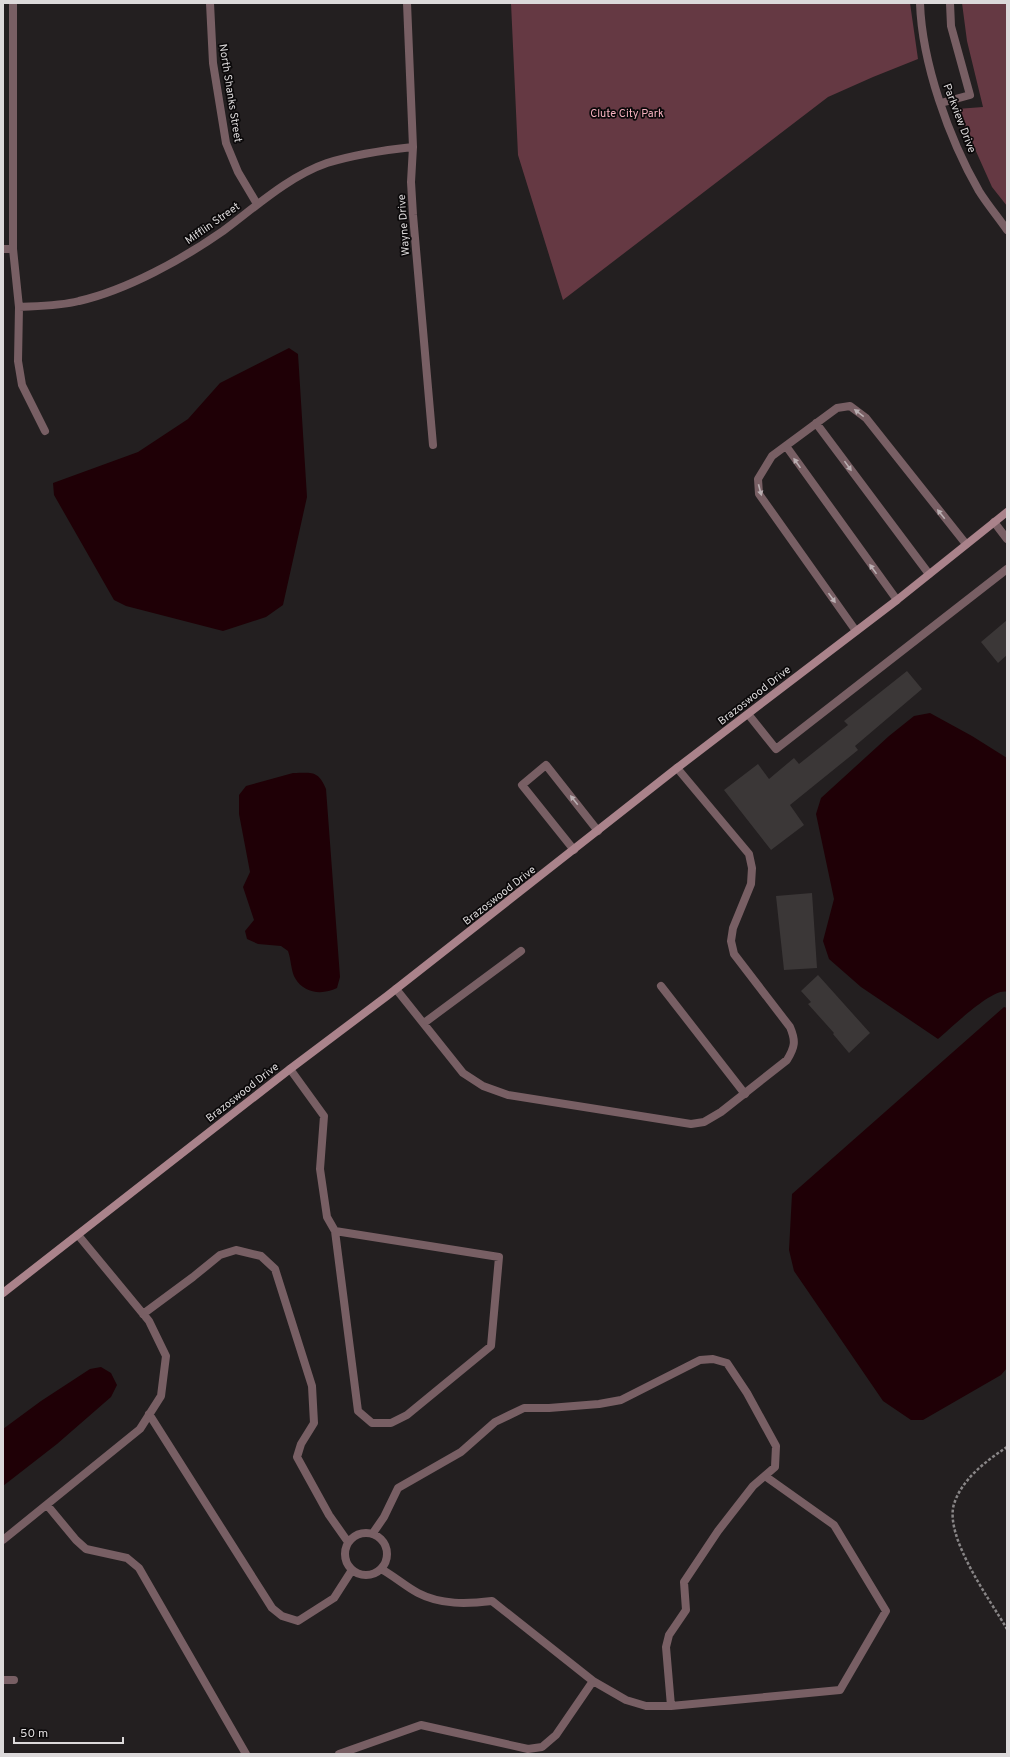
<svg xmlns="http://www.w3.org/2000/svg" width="1010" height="1757" font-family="Overpass,sans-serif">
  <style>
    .green { fill: #653943 }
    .water { fill: #1f0006 }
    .building { fill: #3b3737 }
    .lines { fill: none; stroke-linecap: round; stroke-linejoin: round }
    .path { stroke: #888586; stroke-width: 2.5; stroke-dasharray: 3 2; stroke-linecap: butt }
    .lane { stroke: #785f64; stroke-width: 8 }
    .street { stroke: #785f64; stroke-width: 8 }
    .secondary { stroke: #aa838b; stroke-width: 8 }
    .oneway { fill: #b9aeb1 }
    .labels { text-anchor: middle; stroke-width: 3.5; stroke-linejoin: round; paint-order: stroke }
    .street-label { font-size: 11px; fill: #dcd9da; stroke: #0b090a }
    .park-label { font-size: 11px; fill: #f6b1bf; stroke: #0b090a }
  </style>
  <rect width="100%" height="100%" fill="#231f20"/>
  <path class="green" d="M511,3H910L918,59L873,77L828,97L563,300L518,155Z
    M962,3H1007V206L992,187L957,109L983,107L967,41Z"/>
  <path class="water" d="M289,348L298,354L307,497L283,605L266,617L223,631L126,606L114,600L54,495L53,483L138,452L188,419L220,383Z
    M930,713L972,736L1007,758V992C993,987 950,1029 938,1039L861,987L829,959L823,941L834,899L816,814L821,798L889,736L914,716Z
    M293,773C312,773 318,770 326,789L340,977L337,988C323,995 304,994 295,978C291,971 291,959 288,951L281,946L258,944L247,939L245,931L254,920L243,887L250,872L239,814V795L246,786Z
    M1004,1007L1007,1008V1368L1001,1375L923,1420H911L883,1401L794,1271L789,1250L792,1194Z
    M101,1367L111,1373L117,1385L111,1397L57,1444L3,1486V1429L41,1401L90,1369Z"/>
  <path class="building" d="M1007,620V655L998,663L981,642Z
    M907,671L922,689L855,746L858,750L790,805L804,825L771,850L724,790L758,764L769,779L794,758L799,764L848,725L844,721Z
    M812,893L817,968L784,970L776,896Z
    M818,975L870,1033L849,1053L833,1034L834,1033L808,1004L811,1002L801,991Z"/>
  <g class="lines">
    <path class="path" d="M1007,1447C986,1461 962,1479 954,1504C944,1537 990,1600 1007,1629"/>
    <path class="lane" d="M816,423L929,574
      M786,446L897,600
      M994,522L1007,539
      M856,631L759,494L758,479L772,456L837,408L850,406L866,418L966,544
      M748,714L776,749L1007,569
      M574,850L522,785L546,765L598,831
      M396,989L463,1073L483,1086L508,1095L691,1124L704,1122L721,1112L787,1060C795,1047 796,1041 790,1027L734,954L731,941L733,928L751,884L752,868L749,854L677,768
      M424,1023L521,951
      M290,1069L324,1116L320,1169L327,1217L335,1231L499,1257L491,1346L407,1415L391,1423H372L358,1411L335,1231
      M143,1314L193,1277L220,1255L236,1250L261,1256L275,1269L312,1386L314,1423L301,1444L297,1457L329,1515L348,1542
      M149,1414L272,1608L282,1616L298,1621L334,1598L352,1570
      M47,1505L76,1540L86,1549L127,1558L139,1568L246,1754
      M345 1554a21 21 0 1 1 42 0a21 21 0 1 1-42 0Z
      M373,1533L384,1517L398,1488L461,1452L495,1422L524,1408H549L599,1404L621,1400L700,1360L713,1359L727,1363L747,1393L776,1446L775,1467L753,1486L718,1531L684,1582L686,1610L669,1635L666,1647L671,1706H646L626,1700L593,1681
      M3,1540L140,1429L161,1396L166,1356L149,1321L78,1235
      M3,1680H14
      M671,1706L840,1690L886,1611L834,1525L765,1476
      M339,1754L421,1725L528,1749L542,1747L556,1735L593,1681L492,1601C467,1604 441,1605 418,1593C405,1586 394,1576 381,1569"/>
    <path class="street" d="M13,3V249L19,307L18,361L22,385L45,431
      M210,3L213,63L226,143L238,172L257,204
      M407,3L413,147L411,182L413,215L433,445
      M920,3C922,63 949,139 979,191C987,204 998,217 1007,230
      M941,103L970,95L951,26L950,3
      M3,249H13
      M19,307C39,306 60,306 79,301C127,290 183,259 223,231C254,208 289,176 327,163C353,155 385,150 413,147
      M661,986L745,1094"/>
    <path class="secondary" d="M3,1293L290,1069L387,996L677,768L897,600L1007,512"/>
  </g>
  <defs><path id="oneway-solid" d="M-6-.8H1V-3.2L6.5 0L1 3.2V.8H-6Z"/></defs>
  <g class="oneway">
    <use href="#oneway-solid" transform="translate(859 413) rotate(-143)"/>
    <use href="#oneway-solid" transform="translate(797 463) rotate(-125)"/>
    <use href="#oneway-solid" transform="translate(848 466) rotate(54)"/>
    <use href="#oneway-solid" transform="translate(760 490) rotate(75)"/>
    <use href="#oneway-solid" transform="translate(941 514) rotate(-129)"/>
    <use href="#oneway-solid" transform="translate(873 569) rotate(-126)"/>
    <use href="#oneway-solid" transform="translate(832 598) rotate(54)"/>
    <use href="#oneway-solid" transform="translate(574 800) rotate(-129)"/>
  </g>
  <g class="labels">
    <g class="street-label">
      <text transform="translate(231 93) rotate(81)" y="4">North Shanks Street</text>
      <text transform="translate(960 118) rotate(69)" y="4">Parkview Drive</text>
      <text transform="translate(212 223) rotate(-35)" y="4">Mifflin Street</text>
      <text transform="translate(403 225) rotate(-94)" y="4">Wayne Drive</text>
      <text transform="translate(754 695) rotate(-38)" y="4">Brazoswood Drive</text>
      <text transform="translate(499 895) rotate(-38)" y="4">Brazoswood Drive</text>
      <text transform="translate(242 1092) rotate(-38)" y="4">Brazoswood Drive</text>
    </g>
    <g class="park-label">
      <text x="627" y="117">Clute City Park</text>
    </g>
  </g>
  <rect width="1010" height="1757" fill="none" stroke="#dcd9da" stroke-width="8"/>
  <path d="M14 1737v6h109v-6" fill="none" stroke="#dcd9da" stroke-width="2"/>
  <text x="20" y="1737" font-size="12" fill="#dcd9da" stroke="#0b090a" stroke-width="3" paint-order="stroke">50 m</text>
</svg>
